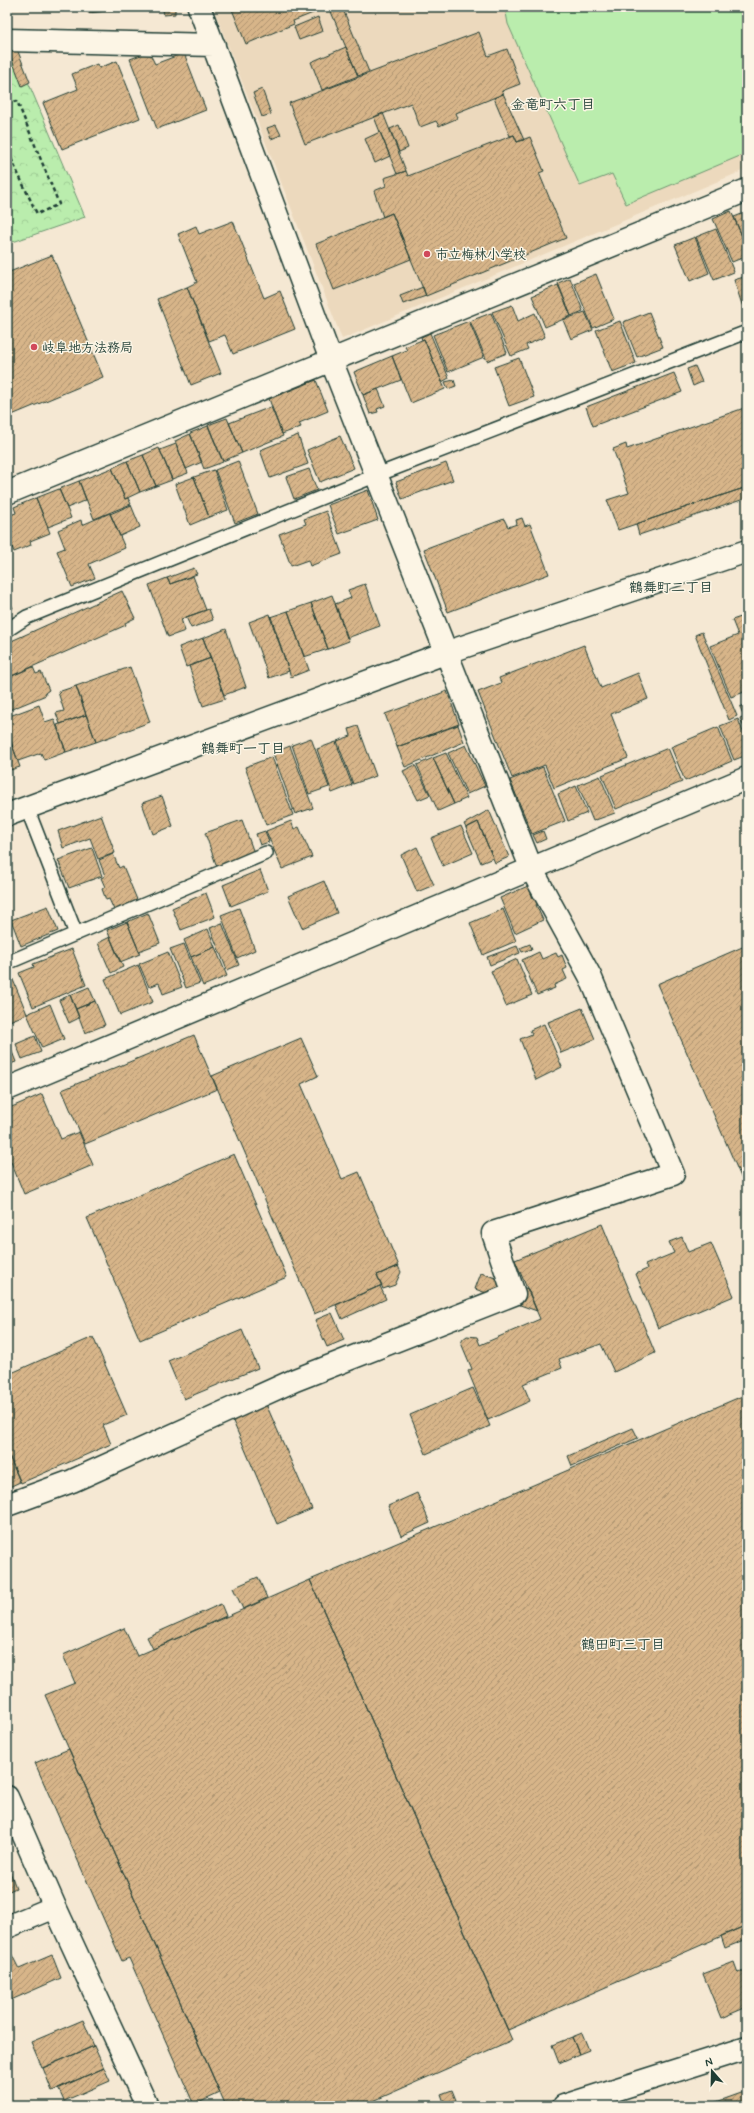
<svg xmlns="http://www.w3.org/2000/svg" width="754" height="2113" font-family="Mynerve,'Klee One',sans-serif">
  <style>
    .built { fill: #ecd9bd }
    .park { fill: url(#park-crowns); stroke: #6c9570 }
    .garden { fill: #baedad; stroke: #6c9570 }
    .building { fill: url(#building-hatch); stroke: #1f3d34 }
    .lines { fill: none; stroke-linecap: round; stroke-linejoin: round }
    .service-casing { stroke: #1f3d34; stroke-width: 16 }
    .minor-casing { stroke: #1f3d34; stroke-width: 25 }
    .tertiary-casing { stroke: #1f3d34; stroke-width: 25 }
    .path { stroke: #1f3d34; stroke-width: 2.5; stroke-dasharray: 4 3; stroke-linecap: butt }
    .service { stroke: #fcf5e5; stroke-width: 13 }
    .minor { stroke: #fcf5e5; stroke-width: 22 }
    .tertiary { stroke: #fcf5e5; stroke-width: 22 }
    .poi-dot { fill: #d1495b; stroke: #fcf5e5; stroke-width: 1.5 }
    .labels { text-anchor: middle; stroke-width: 3; stroke-linejoin: round; paint-order: stroke }
    .poi-label { font-size: 13px; font-weight: bold; fill: #1f3d34; stroke: #fcf5e5; text-anchor: start }
    .neighbourhood-label { font-size: 14px; font-weight: bold; fill: #1f3d34; stroke: #fcf5e5 }
  </style>
  <defs>
    <pattern id="park-crowns" width="20" height="18" patternUnits="userSpaceOnUse"><rect width="20" height="18" fill="#baedad"/><path d="M2 6a3 3 0 1 1 6 0M12 15a3 3 0 1 1 6 0" fill="none" stroke="#9fcc95"/></pattern>
    <pattern id="building-hatch" width="6" height="6" patternUnits="userSpaceOnUse"><rect width="6" height="6" fill="#d7b589"/><path d="M-1 1l2-2M0 6l6-6M5 7l2-2" fill="none" stroke="#ae9471"/></pattern>
  </defs>
  <rect width="100%" height="100%" fill="#f5e8d3"/>
  <filter id="ink" filterUnits="userSpaceOnUse"><feTurbulence type="fractalNoise" baseFrequency=".025" numOctaves="2"/><feDisplacementMap in="SourceGraphic" scale="8" xChannelSelector="R" yChannelSelector="G"/><feConvolveMatrix kernelMatrix="1 2 1 2 8 2 1 2 1" color-interpolation-filters="sRGB"/></filter>
  <g filter="url(#ink)">
    <path class="built" d="M213,7H747V169L342,339Z"/>
    <path class="park" d="M7,51H15L85,217L7,244Z"/>
    <path class="garden" d="M505,7H747V153L626,204L612,174L580,186L508,24Z"/>
    <path class="building" d="M88,7H146L88,13Z
      M156,7H175V14L164,15L163,10H156Z
      M231,7H328L293,21L294,24L246,44Z
      M329,7H342L369,72L358,76Z
      M318,17L323,31L299,40L294,27Z
      M479,32L488,56L507,49L520,84L502,91L503,94L456,113L458,118L439,126L436,121L420,127L411,103L305,144L289,103Z
      M346,47L358,76L322,90L311,62Z
      M17,49L30,82L22,86L9,52Z
      M149,52L155,64L184,53L206,110L157,129L130,59Z
      M117,61L140,118L62,149L43,103L78,89L72,74L97,64L99,68Z
      M262,89L271,114L262,117L253,93Z
      M502,91L524,140L517,142L514,135L510,136L494,98L503,94Z
      M383,113L406,171L397,174L374,117Z
      M276,125L281,135L271,139L267,128Z
      M399,125L408,148L399,152L390,129Z
      M380,132L390,156L375,163L365,139Z
      M514,135L517,142L530,137L544,171L539,173L566,238L426,296L392,213L383,217L374,191L386,186L384,178L406,171L408,176Z
      M731,211L747,248V256L732,262L713,219Z
      M747,212V248L734,217Z
      M392,213L411,259L334,290L316,244Z
      M233,221L264,298L280,291L295,329L233,354L225,335L209,341L187,287L197,282L178,234L196,226L199,234Z
      M716,229L734,272L714,280L696,237Z
      M695,237L709,273L690,281L675,245Z
      M52,255L103,377L7,417V273Z
      M596,274L614,319L593,328L574,283Z
      M747,276V317H746L734,280Z
      M570,278L583,311L571,316L558,283Z
      M558,285L571,316L545,327L532,296Z
      M187,287L221,373L191,385L157,299Z
      M423,287L426,296L403,304L400,296Z
      M512,305L518,321L535,313L545,337L526,345L528,349L511,356L492,312Z
      M585,312L593,330L571,339L563,320Z
      M649,312L663,347L637,357L623,322Z
      M491,313L507,353L487,361L470,321Z
      M469,321L484,357L448,372L433,335Z
      M620,321L636,363L612,372L596,330Z
      M430,333L449,378L442,382L424,339L422,340L421,337Z
      M424,339L445,389L411,403L392,356L407,350L405,347Z
      M392,356L401,380L363,395L354,372Z
      M519,358L534,397L509,406L494,367Z
      M695,366L702,382L693,386L687,369Z
      M674,373L682,392L593,426L586,407Z
      M316,380L328,411L299,423L301,427L282,434L269,399Z
      M454,380L456,386L448,389L445,382Z
      M378,389L385,406L377,409L378,412L370,414L363,395Z
      M271,407L283,436L242,453L229,423Z
      M747,407V487L618,530L607,500L629,493L613,449L626,444L627,449Z
      M227,418L242,453L223,461L208,425Z
      M208,426L223,462L204,469L190,433Z
      M190,434L202,462L186,469L175,441Z
      M298,435L308,464L270,478L260,450Z
      M340,436L354,468L320,482L307,450Z
      M176,444L188,473L172,479L160,450Z
      M159,448L172,480L156,486L143,455Z
      M143,455L156,486L140,492L127,461Z
      M127,461L140,492L125,499L112,468Z
      M238,461L258,514L235,523L215,470Z
      M446,463L453,480L402,499L396,482Z
      M112,468L125,499L128,498L131,504L94,519L79,481Z
      M309,469L317,490L294,499L286,477Z
      M214,470L228,510L209,517L194,477Z
      M194,477L209,517L190,525L175,484Z
      M79,481L86,500L67,508L59,489Z
      M747,487V498L639,535L636,524Z
      M59,489L71,518L48,527L36,498Z
      M368,490L378,520L339,534L328,505Z
      M36,498L50,533L30,541L31,545L14,552L7,534V516L16,513L14,507Z
      M131,505L140,527L120,536L110,514Z
      M326,511L342,554L310,566L308,560L291,566L279,534L306,524L304,519Z
      M110,513L125,548L89,564L95,578L72,587L57,551L65,548L58,530L81,520L82,525Z
      M522,518L525,526L530,524L549,574L448,612L424,549L504,519L508,527L517,524L516,520Z
      M194,568L197,574L170,584L167,578Z
      M193,576L206,610L181,619L185,631L168,637L149,585L167,578L170,584Z
      M365,584L380,626L347,638L335,604L351,598L348,590Z
      M122,591L135,618L125,623L126,625L7,678V643Z
      M332,595L349,641L328,649L311,603Z
      M7,596L13,608L7,611Z
      M311,603L328,649L304,657L288,611Z
      M209,609L213,620L191,628L186,617Z
      M288,611L309,670L291,677L270,617Z
      M270,614L289,671L269,678L249,622Z
      M747,615V691L731,697L710,646L738,635L732,620Z
      M226,629L246,687L224,695L203,638Z
      M702,632L737,716L729,720L695,635Z
      M203,638L211,658L186,667L179,647Z
      M584,645L601,688L638,673L648,699L611,714L628,758L554,788L545,765L512,778L478,692L501,683L499,678Z
      M211,658L225,699L203,706L189,666Z
      M33,667L36,674L41,672L49,690L45,693L46,695L7,711V678Z
      M130,667L150,722L96,742L76,686Z
      M76,686L86,715L60,724L56,713L64,711L58,692Z
      M447,691L459,724L397,747L385,714Z
      M747,704V712L743,714L740,707Z
      M39,705L45,722L54,719L66,752L44,760L41,753L18,761L7,731V717Z
      M86,715L96,742L66,752L57,725Z
      M747,715V735L740,718Z
      M738,719L747,742V755L734,760L720,726Z
      M458,725L464,742L405,767L397,747Z
      M358,726L376,776L353,784L337,741L351,736L349,729Z
      M718,727L732,761L685,781L671,747Z
      M7,731L20,767L7,771Z
      M311,738L329,787L309,794L292,745Z
      M336,742L352,785L332,793L317,749Z
      M466,745L485,786L467,794L448,753Z
      M290,746L313,808L295,814L273,753Z
      M668,748L682,782L616,809L602,775Z
      M446,753L467,798L454,804L433,758Z
      M272,757L293,815L266,825L245,767Z
      M433,758L454,804L438,811L417,765Z
      M415,765L430,795L418,800L403,771Z
      M543,767L565,821L532,834L510,780Z
      M600,776L615,813L593,821L578,785Z
      M576,786L587,813L568,821L558,794Z
      M162,796L173,826L153,834L142,803Z
      M489,810L509,857L495,863L478,822L466,828L464,824Z
      M101,815L115,853L98,859L90,838L63,848L58,831Z
      M242,820L254,853L217,867L205,833Z
      M291,821L294,829L299,827L312,857L282,869L266,831Z
      M478,822L493,858L481,863L466,828Z
      M461,826L473,853L443,866L431,838Z
      M265,831L269,842L260,845L256,834Z
      M543,831L546,839L537,843L533,835Z
      M417,847L434,885L417,892L401,855Z
      M92,848L102,876L69,888L58,860Z
      M113,854L119,868L123,866L138,902L115,912L109,899L106,900L102,889L105,887L101,878L105,876L99,860Z
      M260,870L268,891L231,906L223,885Z
      M324,881L337,913L302,928L288,896Z
      M528,886L533,898L536,896L540,904L536,905L543,920L515,933L500,898Z
      M206,893L215,917L181,930L172,908Z
      M48,906L58,931L21,946L11,920Z
      M239,908L255,950L237,958L221,915Z
      M503,909L516,941L483,955L470,923Z
      M148,913L160,943L139,951L127,922Z
      M127,922L140,954L120,962L107,930Z
      M222,923L239,965L227,970L210,928Z
      M208,929L215,947L191,957L184,940Z
      M110,937L123,967L111,973L98,943Z
      M184,944L200,983L186,988L170,949Z
      M530,944L532,949L522,952L520,948Z
      M747,945V1191L657,984Z
      M517,946L520,953L490,965L487,957Z
      M215,947L227,976L203,986L191,957Z
      M72,949L86,985L33,1007L19,973L34,967L33,964Z
      M168,952L182,987L163,994L159,983L149,987L139,964Z
      M539,952L542,959L556,953L558,957L562,955L567,968L563,970L567,979L554,985L555,988L537,995L522,960Z
      M517,959L532,995L506,1006L491,971Z
      M138,965L153,1002L120,1015L105,979Z
      M9,970L27,1014L7,1022V972Z
      M89,987L95,1001L76,1009L70,995Z
      M70,995L79,1018L69,1023L59,1000Z
      M95,1001L105,1025L85,1033L76,1009Z
      M50,1004L64,1039L42,1048L27,1014Z
      M582,1008L595,1039L561,1053L548,1022Z
      M544,1024L562,1067L536,1080L520,1039L532,1034L530,1030Z
      M194,1035L217,1089L85,1144L62,1090Z
      M35,1036L41,1052L22,1059L16,1044Z
      M301,1038L318,1076L301,1084L342,1179L359,1172L399,1266L377,1275L382,1285L314,1314L212,1076Z
      M7,1039L16,1062L7,1065Z
      M42,1094L61,1139L79,1132L93,1165L24,1194L11,1162L7,1164V1109Z
      M234,1154L287,1277L140,1340L87,1218Z
      M602,1224L655,1353L614,1372L601,1344L559,1359L562,1368L523,1384L530,1401L488,1420L468,1371L472,1369L461,1343L463,1339L467,1336L477,1337L480,1345L540,1319L515,1260Z
      M682,1237L688,1252L711,1243L734,1296L658,1328L636,1274L647,1269L645,1265L674,1253L669,1242Z
      M398,1266L401,1272L395,1285L383,1289L377,1275Z
      M481,1273L528,1289L537,1311L475,1289Z
      M380,1286L386,1299L342,1319L336,1305Z
      M332,1313L344,1340L327,1347L315,1320Z
      M242,1330L258,1368L184,1399L168,1361Z
      M93,1337L127,1415L103,1425L111,1444L21,1483L7,1451V1375Z
      M473,1388L490,1426L426,1454L410,1415Z
      M747,1394V1925L508,2030L310,1580Z
      M266,1404L312,1509L277,1524L232,1419Z
      M633,1428L638,1438L572,1466L568,1456Z
      M7,1451L20,1482L7,1488Z
      M417,1493L430,1523L401,1536L388,1506Z
      M258,1577L267,1598L243,1609L233,1588Z
      M310,1580L512,2040L362,2106H226L45,1695L75,1683L63,1655L124,1628L137,1656Z
      M221,1604L226,1616L153,1649L147,1637Z
      M69,1749L220,2093L194,2105L129,1958L122,1961L35,1763Z
      M7,1863L16,1888L7,1892Z
      M747,1925V1939L725,1948L721,1936Z
      M7,1945L19,1969L52,1955L61,1978L11,2000L7,1992Z
      M734,1962L738,1973L747,1969V2007L721,2018L703,1974Z
      M83,2020L94,2046L42,2068L31,2042Z
      M582,2033L589,2050L579,2054L572,2037Z
      M572,2037L579,2054L559,2063L552,2045Z
      M94,2046L104,2068L52,2091L43,2068Z
      M104,2068L110,2081L64,2101L58,2088Z
      M452,2090L456,2100L445,2105L441,2094Z
      M747,2091V2106H705Z"/>
    <g class="lines">
      <g class="service-casing">
        <path id="service" d="M7,630L27,617L377,475L747,332
          M27,808L76,934
          M7,963L266,853"/>
      </g>
      <g class="minor-casing">
        <path id="minor" d="M7,40L214,45
          M7,493L747,190
          M7,1089L747,778
          M7,1505L72,1481L295,1380L514,1294L493,1233L673,1174L590,976L532,870L331,360L199,7
          M7,1797L55,1907L147,2106
          M7,1927L55,1907"/>
      </g>
      <g class="tertiary-casing">
        <path id="tertiary" d="M7,815L445,653L747,551
          M564,2106L747,2048"/>
      </g>
      <path class="path" d="M7,104L17,101L59,204L37,214L7,150"/>
      <use href="#service" class="service"/>
      <use href="#minor" class="minor"/>
      <use href="#tertiary" class="tertiary"/>
    </g>
  </g>
  <g class="poi-dot">
    <circle cx="427" cy="254" r="4"/>
    <circle cx="34" cy="347" r="4"/>
  </g>
  <g class="labels">
    <g class="poi-label">
      <text x="435" y="259">市立梅林小学校</text>
      <text x="42" y="352">岐阜地方法務局</text>
    </g>
    <g class="neighbourhood-label">
      <text x="553" y="109">金竜町六丁目</text>
      <text x="671" y="592">鶴舞町二丁目</text>
      <text x="243" y="753">鶴舞町一丁目</text>
      <text x="623" y="1649">鶴田町三丁目</text>
    </g>
  </g>
  <rect width="754" height="2113" fill="none" stroke="#fcf5e5" stroke-width="24"/>
  <rect x="12" y="12" width="730" height="2089" fill="none" stroke="#1f3d34" stroke-width="1.5" filter="url(#ink)"/>
  <g transform="translate(712 2071) rotate(340)" stroke="#fcf5e5" stroke-width="3" paint-order="stroke">
  <path d="M0-3L7 15L0 10L-7 15Z" fill="#1f3d34"/>
  <text y="-6" font-size="11" font-weight="bold" text-anchor="middle" fill="#1f3d34">N</text>
  </g>
</svg>
